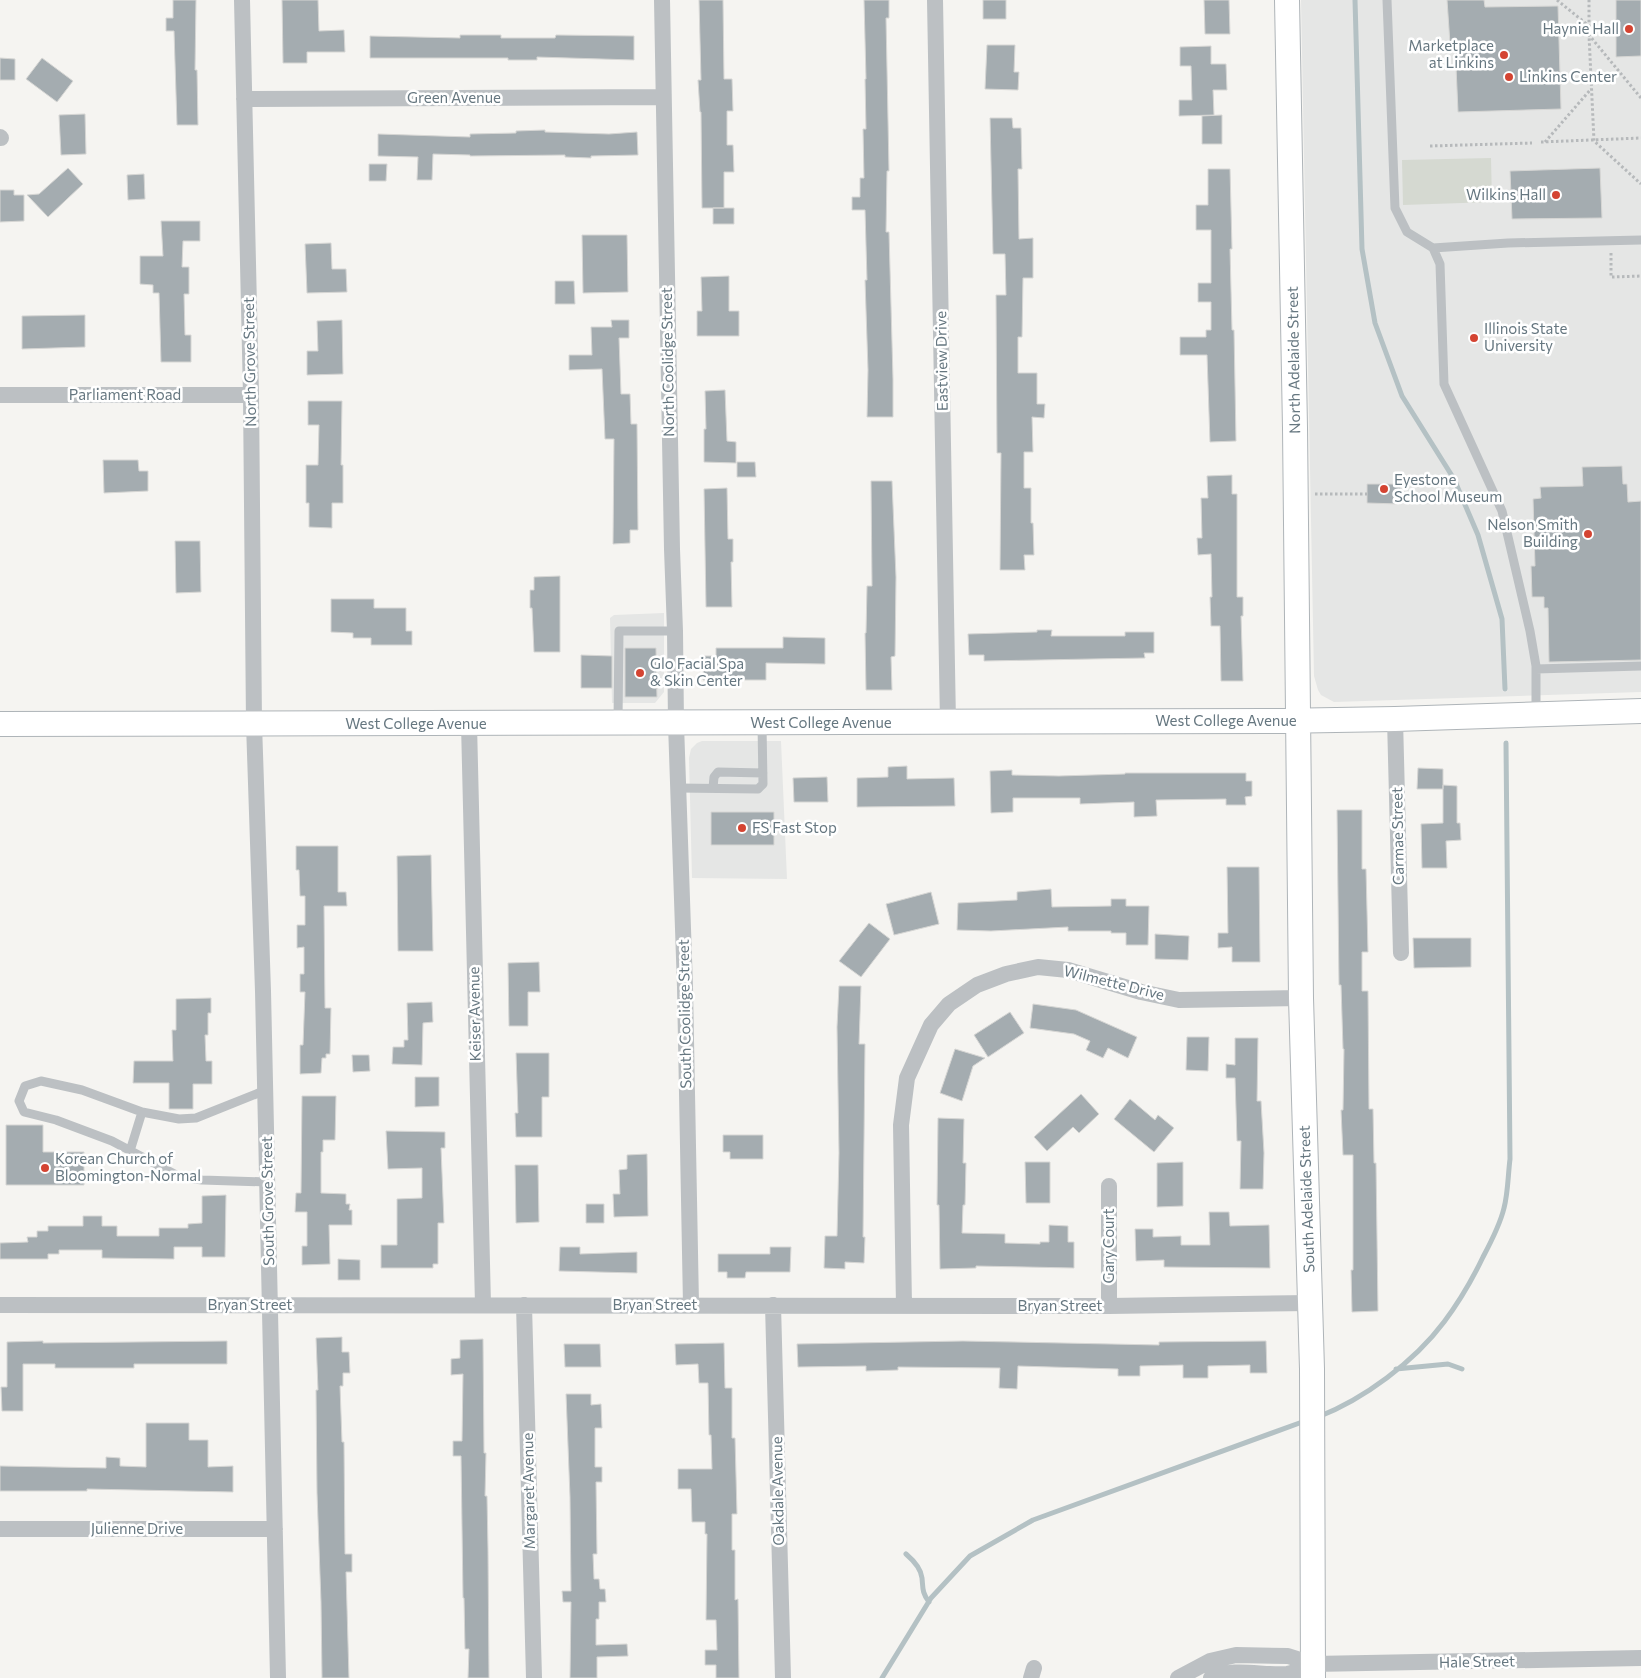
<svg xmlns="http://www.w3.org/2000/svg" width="1641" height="1678" font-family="Commissioner,sans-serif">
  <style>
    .built { fill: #e5e6e5 }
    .green { fill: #d5d9d1 }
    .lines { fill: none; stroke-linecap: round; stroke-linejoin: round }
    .stream { stroke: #b4c1c4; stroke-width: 5 }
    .building { fill: #a4acb0; stroke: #d6d6d4 }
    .secondary-casing { stroke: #aeb4b8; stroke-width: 26 }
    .path { stroke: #b6b9bb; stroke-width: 3; stroke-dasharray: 2.5 2.5; stroke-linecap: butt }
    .lane { stroke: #bcc0c3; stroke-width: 9 }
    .street { stroke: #bcc0c3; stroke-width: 16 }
    .secondary { stroke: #fff; stroke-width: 24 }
    .poi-dot { fill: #d44432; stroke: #fff; stroke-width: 2 }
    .labels { text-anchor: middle; stroke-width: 5; stroke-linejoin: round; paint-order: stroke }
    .poi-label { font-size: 15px; fill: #667780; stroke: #fff; text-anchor: start }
    .street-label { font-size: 15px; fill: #667780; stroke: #fff }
  </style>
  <rect width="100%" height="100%" fill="#f5f4f1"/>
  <path class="built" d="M1301,0H1641V692L1334,702L1321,695L1318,690L1314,676Z
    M664,613V692L655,703H612L610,618L614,615Z
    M702,741H781L787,879L692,878L689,758L691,749L697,743Z"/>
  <path class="green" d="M1491,158L1492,202L1403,205L1402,160Z"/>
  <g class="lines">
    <path class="stream" d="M1355,0L1362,249L1375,323L1402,396L1454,479L1478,535L1502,619L1505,689
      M1396,1369L1448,1364L1462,1369
      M1318,1417C1364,1399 1414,1362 1444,1322C1459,1302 1472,1280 1483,1257C1491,1242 1500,1225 1504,1208C1508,1193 1508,1175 1510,1159L1506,743
      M906,1554C913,1560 921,1568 922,1578C923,1588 922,1593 929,1602
      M882,1678L931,1598L970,1556L1033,1520L1305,1421"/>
  </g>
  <path class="building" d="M173,0H196L195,70H197L198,125H177L174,31H166V18H173Z
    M282,0H318L319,31L344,30L345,52H307V63H283Z
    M699,0H723L724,79H732L733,111H727V145H733L734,172H724V208H702L701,112H700L698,80H701Z
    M864,0H889V18H886L889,171H887L886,232H889L893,379V417H867L868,370L865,280H867L865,210H852V197H860V178H864L863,129H866L865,79H866Z
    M983,0H1006V19H983Z
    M1204,0H1229L1230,34H1205Z
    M1447,0H1484L1485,7L1558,6L1561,109L1458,112L1455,44H1450Z
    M1616,0H1641V56L1616,57Z
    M460,35H501V38H555L556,35L634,36V60L537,57V60H508V58H370V36L460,38Z
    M987,45H1015L1014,72H1019L1018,90L985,89Z
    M1211,46V64H1226L1227,90H1213L1214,115L1179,116V100H1192L1191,66H1180V47Z
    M0,58L15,59V80H0Z
    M42,58L73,81L57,102L26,79Z
    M85,114L86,154L61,155L59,115Z
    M1222,115V144H1202V116Z
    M990,118H1012L1013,128H1021L1022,169H1018L1019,239L1033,238V278H1023L1022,337H1018V373H1037V404H1045L1044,418L1032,417L1033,452H1024V488H1031V523H1033L1034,555H1024L1025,570H1000L1001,453H997L996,295H1006L1005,254H993Z
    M545,130V132L609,134L637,132L638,155L591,156V158L565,157V155L470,156V155L433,154L432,180H417L418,157L378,156V134L470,137V134L516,133V131Z
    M369,164H387L386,181H369Z
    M68,168L83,184L48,217L27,195L39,194Z
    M1600,168L1602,218L1512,219L1510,171Z
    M1208,169H1230L1232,249H1230L1232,330H1234L1236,441L1210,442L1207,355H1180V337H1206V330H1211V302H1198V283H1211V230H1196V205H1208Z
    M144,174L145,199L128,200L127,175Z
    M0,190H14V195H24V221L0,222Z
    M713,208H734V224H713Z
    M161,221H200V241H183L182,267H189V294H184L185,335H191V362H161L159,293H153V285L140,284V256H163Z
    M582,235H627L628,292L583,293Z
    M331,243L332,269H346L347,292L307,293L305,244Z
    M729,276V311H739V336H697V311H702L701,277Z
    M555,281H574L575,304H555Z
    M85,315V347L22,349V316Z
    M342,320L343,374L307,375V351H318L317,321Z
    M611,320H629V338H619L621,394H630L631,424H637L638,530H630V543L613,544L614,439H605L602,369L569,370V355H592L591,327H612Z
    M725,390L727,441L736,442V463L704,462V429H706L705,391Z
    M308,401H342L341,465H343V503H332V528L309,527V503H306V465H318L319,425H308Z
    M103,460H138L139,471H148V491L104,493Z
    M737,462H755L756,477H737Z
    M1622,466L1623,484H1627L1628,502L1641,501V660L1549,662L1548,608H1544V597H1532L1531,566H1535L1533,499L1541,498L1540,487L1583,486L1582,467Z
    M1232,475V494H1237V597H1243V616H1241L1243,681H1221L1220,626H1211L1210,597H1212L1211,554L1198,555L1197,538H1202L1201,498H1208L1207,476Z
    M871,481H892L896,577L895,656L891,657L892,690H866L865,633H866L867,586H872Z
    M1367,484H1401L1400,504L1367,503Z
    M727,488L728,539H733V562H731L732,607H706L704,489Z
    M175,541H200L201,592L176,593Z
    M560,576V652H534L532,608H530V590H534V577Z
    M331,599H374V608H406V631H412V645H371V638H353V633L331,632Z
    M1037,630H1052L1051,636H1125V632H1154V653H1144L1145,658L984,661V655H969L968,634L1037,632Z
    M783,637L825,638V664L766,663V680H703V656H716V648H783Z
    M625,648H656L657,697H625Z
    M581,655L612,656V688H581Z
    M907,766V779L954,778L955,806L857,807V778L888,777V767Z
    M1418,768L1443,769V789H1417Z
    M1012,770V775L1059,776L1125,774V773H1246V781H1252V796L1245,797L1246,805H1226V799L1156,800L1157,816L1134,817V802L1080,804V798H1013V812L991,813L990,771Z
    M827,777L828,802H794L793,778Z
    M1443,785L1457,786V823H1460L1461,840L1446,841L1447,868H1422L1421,824L1443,823Z
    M1337,810H1362V869H1366L1368,952H1362V991H1368L1369,1109H1373L1374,1163H1376L1378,1311L1352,1312L1351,1270H1353V1155H1343L1341,1110H1343L1344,1049H1343L1341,985H1339Z
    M711,812H774V845H711Z
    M296,846H338V892H346L347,906H324L325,1008H331L330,1054H326V1058H322L321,1073L300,1074V1045H303L305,992H300V974H304V947L297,948V925H305V896H300L299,870H296Z
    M431,855L433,951H398L397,856Z
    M1227,867H1259L1260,962H1232V947L1218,948V933H1228Z
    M1051,889L1052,907L1111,906V899H1126V906H1149L1148,945H1126V933H1111V931H1068V927L991,931L957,930L958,903L1017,900V892Z
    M931,892L939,924L894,935L886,904Z
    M869,923L890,939L861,977L839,961Z
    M1155,934L1189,936L1188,960L1155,959Z
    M1413,938H1471V967L1414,968Z
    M539,962L540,992H528V1026H509L508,963Z
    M839,986H861L859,1044H865L863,1237H865L864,1263L845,1262V1269L824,1268L825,1236H837L839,1153L837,1027Z
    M211,998V1013H208V1035H205L206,1061H212V1084H193V1109H169V1083H133L134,1061H173L172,1030H176V999Z
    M432,1002L433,1022L423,1023L422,1065L392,1064L393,1047H404V1040H408L407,1003Z
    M1033,1004L1076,1010L1137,1037L1128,1058L1108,1048L1103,1058L1086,1050L1090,1041L1074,1034L1030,1028Z
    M1010,1012L1024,1033L988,1057L974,1035Z
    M1187,1037H1209L1208,1071L1186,1070Z
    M1235,1038H1258L1257,1101H1261L1264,1153L1263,1189H1240L1241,1141H1237L1235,1078H1226V1064L1235,1065Z
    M955,1049L985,1058L973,1066L962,1101L940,1093Z
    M516,1053H549V1097H542V1137H516L515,1113H518Z
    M352,1055H369L370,1071L353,1072Z
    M415,1077H439V1106L415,1107Z
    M1081,1094L1099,1114L1079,1133L1073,1127L1047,1151L1034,1137Z
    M302,1096H336L335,1140H323V1152H321V1193L346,1194V1204H350L349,1210H352V1225H329L330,1264L302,1265V1246H307V1212H295L296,1193H301Z
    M1130,1099L1155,1120L1158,1115L1174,1128L1154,1152L1114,1119Z
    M938,1118L964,1119L963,1163H966L965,1205H963L962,1233L1005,1234V1243L1040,1244V1242H1049V1225L1068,1226V1242H1074V1268L976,1266V1268L940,1269L939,1205H937Z
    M6,1125H43V1152H84V1185H6Z
    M386,1131L445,1132V1148H441L444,1223H438V1264H433V1268H381V1245H397V1199L422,1198V1168L388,1169Z
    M723,1135H763V1159H730V1152H723Z
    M647,1154L648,1216L614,1217L613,1194H620L619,1170L627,1169V1155Z
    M1025,1162H1050V1203H1026Z
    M1183,1162V1206L1157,1207V1163Z
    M515,1165H538L539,1222L516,1223Z
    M226,1195L225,1257H202V1247H174V1259L102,1258V1250H59V1254H48V1259H0V1243L28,1242L27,1237H37V1231H48V1226H83V1216H102V1226H117V1236H159V1228H188V1224L202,1223V1196Z
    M586,1204H604V1223H586Z
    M1209,1212H1229L1230,1226L1269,1225L1270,1268L1164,1267V1260L1136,1261L1135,1229H1153V1237L1181,1236V1245H1210Z
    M560,1247H580V1254L637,1252V1273L559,1271Z
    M770,1247H791L790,1272H746L745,1278H727V1272H718V1254H770Z
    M338,1259L360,1260V1280H338Z
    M342,1337V1352H349L350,1373H343V1386H340L342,1442H344L345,1554H352V1572H346L349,1678H322L321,1602L317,1493L316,1390H318L316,1338Z
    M483,1339L484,1453H486L485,1496H487L488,1549L489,1678H468L469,1649H465L464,1598H463L461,1456H453V1441H462L463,1374L451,1375V1359L460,1358V1340Z
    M43,1341V1343L227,1341V1364H134V1368H55V1364H23V1411H2L1,1387H7V1342Z
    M963,1341L1159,1345V1342L1266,1341L1267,1373H1250V1365L1208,1366V1378H1183V1365L1140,1366V1376H1118V1369L1018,1366L1017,1389L999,1388L1000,1368L898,1367V1370L866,1371V1366L798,1367L797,1344Z
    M724,1343L725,1388H732V1438H735L737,1514H732V1550H735V1600L738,1599L739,1678H716V1665H705V1650H717L716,1620H706L707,1534H705V1522H692L691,1489H678V1469H712L711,1435H709L708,1383H699L698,1364L676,1365L675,1344Z
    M564,1344H600L601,1367H565Z
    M566,1394H591V1405L601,1404L602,1428H595V1467H602V1482H596L597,1554H593L594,1579H599L600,1589H605L606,1602H599V1619H596V1645L627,1644L628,1656L597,1657V1678H570L571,1602H563L562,1591H571L570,1497Z
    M146,1423H189V1440H208V1467L233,1466V1492L87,1489V1491H0V1466L106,1468V1457L120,1458V1466L146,1467Z"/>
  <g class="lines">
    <g class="secondary-casing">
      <path id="secondary" d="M1287,0L1295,428L1301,998L1312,1369L1313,1678
        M0,724L1277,721L1395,719L1641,711"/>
    </g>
    <path class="path" d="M1557,0L1589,26V0
      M1641,98L1589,35L1594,141L1641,184
      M1541,142L1641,138
      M1545,142L1591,89
      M1430,146L1532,143
      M1611,253V277L1641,276
      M1315,494H1367"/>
    <path class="lane" d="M1387,0L1395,208L1407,232L1433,248L1440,264L1444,384L1502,511L1530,631L1536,666V714
      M1433,248L1508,243L1641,240
      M1536,669L1641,666
      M618,721L619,631H675
      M678,788L758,789L763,784L762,724
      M713,788L714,777L718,772L763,773
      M266,1090L196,1118L179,1119L142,1112L82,1090L41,1081L25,1086L19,1101L24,1112L56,1120L112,1141L180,1177L202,1180L267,1182
      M130,1151L142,1112"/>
    <path class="street" d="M242,0L251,395L254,724L263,991L278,1678
      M662,0L672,549L675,631L676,724L685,987L691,1305
      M935,0L948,722
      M244,99L663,97
      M0,137L1,138
      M0,395H251
      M1395,719L1401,953
      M469,724L483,1305
      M1109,1186V1306
      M0,1305L1109,1306L1310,1303
      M524,1305L534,1678
      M773,1305L783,1678
      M904,1306L901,1125L907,1078L931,1025L949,1004L977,985L1006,974L1038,967L1068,970L1141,992L1179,1000L1301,998
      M0,1529H275
      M1313,1664L1641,1658
      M1031,1678L1034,1668
      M1178,1678L1210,1661L1236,1655L1288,1656L1313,1664C1305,1667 1295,1673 1287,1674C1262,1676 1234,1667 1211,1678"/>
    <use href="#secondary" class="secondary"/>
  </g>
  <g class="poi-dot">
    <circle cx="1629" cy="29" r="5"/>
    <circle cx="1504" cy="55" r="5"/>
    <circle cx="1509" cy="77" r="5"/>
    <circle cx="1556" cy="195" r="5"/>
    <circle cx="1474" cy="338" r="5"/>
    <circle cx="1384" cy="489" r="5"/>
    <circle cx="1588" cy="534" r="5"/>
    <circle cx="640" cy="673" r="5"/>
    <circle cx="742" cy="828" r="5"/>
    <circle cx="45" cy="1168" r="5"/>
  </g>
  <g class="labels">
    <g class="poi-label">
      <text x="1619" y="34" text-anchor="end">Haynie Hall</text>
      <text x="1494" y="51" text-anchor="end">Marketplace<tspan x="1494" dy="17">at Linkins</tspan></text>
      <text x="1519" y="82">Linkins Center</text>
      <text x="1546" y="200" text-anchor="end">Wilkins Hall</text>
      <text x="1484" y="334">Illinois State<tspan x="1484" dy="17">University</tspan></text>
      <text x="1394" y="485">Eyestone<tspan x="1394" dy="17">School Museum</tspan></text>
      <text x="1578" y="530" text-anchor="end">Nelson Smith<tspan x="1578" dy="17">Building</tspan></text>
      <text x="650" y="669">Glo Facial Spa<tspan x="650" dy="17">&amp; Skin Center</tspan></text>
      <text x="752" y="833">FS Fast Stop</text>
      <text x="55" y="1164">Korean Church of<tspan x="55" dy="17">Bloomington-Normal</tspan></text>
    </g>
    <g class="street-label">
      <text x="454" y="103">Green Avenue</text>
      <text transform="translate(1294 360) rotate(-91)" y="5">North Adelaide Street</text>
      <text transform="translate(942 361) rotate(-91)" y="5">Eastview Drive</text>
      <text transform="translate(250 362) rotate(-91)" y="5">North Grove Street</text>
      <text transform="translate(668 362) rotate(-91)" y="5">North Coolidge Street</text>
      <text x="125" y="400">Parliament Road</text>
      <text x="1226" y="726">West College Avenue</text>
      <text x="821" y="728">West College Avenue</text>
      <text x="416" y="729">West College Avenue</text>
      <text transform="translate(1398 836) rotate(-91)" y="5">Carmae Street</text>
      <text transform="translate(1114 983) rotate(14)" y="5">Wilmette Drive</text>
      <text transform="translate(475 1014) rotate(-91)" y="5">Keiser Avenue</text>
      <text transform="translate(685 1014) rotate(-91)" y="5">South Coolidge Street</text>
      <text transform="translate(1307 1199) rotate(-92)" y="5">South Adelaide Street</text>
      <text transform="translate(268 1201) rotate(-91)" y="5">South Grove Street</text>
      <text transform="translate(1109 1246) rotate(-90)" y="5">Gary Court</text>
      <text x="250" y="1310">Bryan Street</text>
      <text x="655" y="1310">Bryan Street</text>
      <text x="1060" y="1311">Bryan Street</text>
      <text transform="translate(529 1491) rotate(-91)" y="5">Margaret Avenue</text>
      <text transform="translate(778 1491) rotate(-91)" y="5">Oakdale Avenue</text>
      <text x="137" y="1534">Julienne Drive</text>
      <text transform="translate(1477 1662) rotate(-1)" y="5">Hale Street</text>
    </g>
  </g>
</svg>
